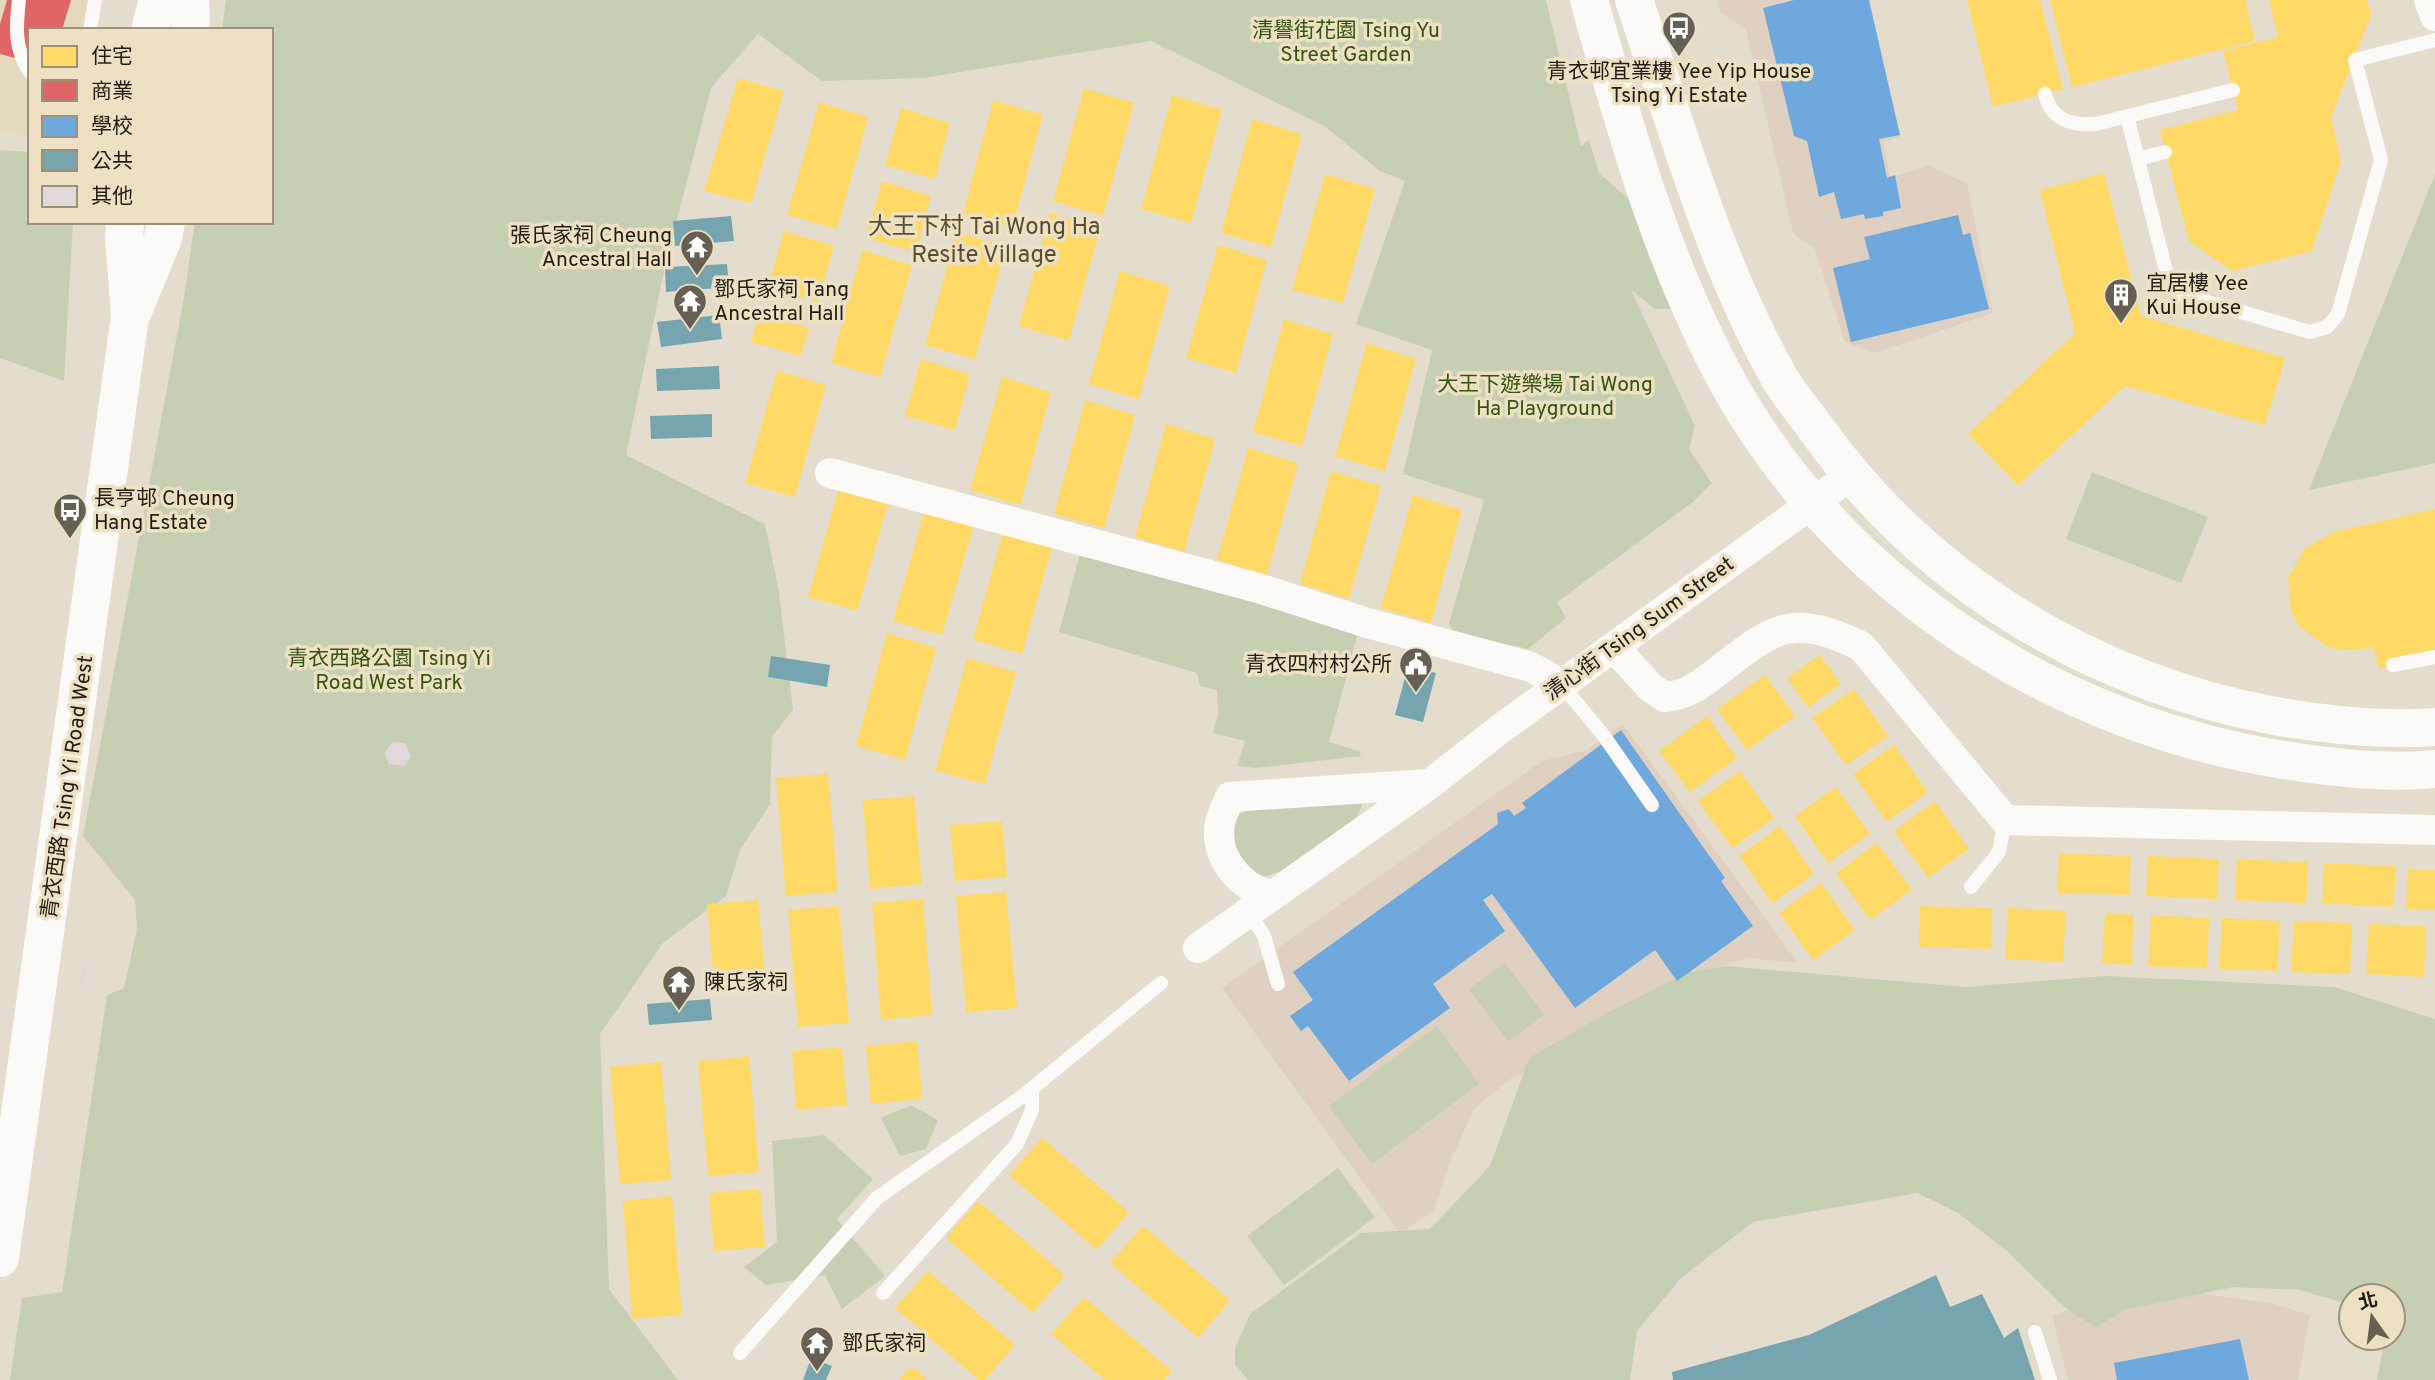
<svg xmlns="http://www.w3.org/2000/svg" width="2435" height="1380" font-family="Overpass,'Noto Sans TC',sans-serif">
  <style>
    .built { fill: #e4d9bd }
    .education { fill: #dfd0c2 }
    .green { fill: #c6cfb3 }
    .homes { fill: #ffd966 }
    .shops { fill: #e06666 }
    .schools { fill: #6fa8dc }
    .public { fill: #76a5af }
    .building { fill: #dfd9dc }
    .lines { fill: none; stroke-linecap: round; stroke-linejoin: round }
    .lane { stroke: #fbfaf8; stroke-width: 14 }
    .street { stroke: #fbfaf8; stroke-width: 30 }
    .secondary { stroke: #fbfaf8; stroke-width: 38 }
    .labels { text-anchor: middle; stroke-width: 7; stroke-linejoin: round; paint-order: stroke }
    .park-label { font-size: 21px; fill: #32550d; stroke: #eee1c3 }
    .poi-label { font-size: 21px; fill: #201c11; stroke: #eee1c3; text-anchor: start }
    .street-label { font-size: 21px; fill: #201c11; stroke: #eee1c3 }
    .quarter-label { font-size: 24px; fill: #584e34; stroke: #eee1c3 }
  </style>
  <rect width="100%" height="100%" fill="#e4ddcd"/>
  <path class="built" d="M0,0H96L92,30H30V133L0,131Z"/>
  <path class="education" d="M1717,0H1868L1899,137L1883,142L1890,178L1928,166L1967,183L1993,313L1875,353L1845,342L1815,249L1793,233L1746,29L1720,12Z
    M1623,724L1798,963L1747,958L1707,970L1565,1056L1510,1079L1474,1109L1450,1162L1434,1210L1400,1233L1222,988L1542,761L1587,750Z
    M2189,1292L2271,1303L2310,1315L2298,1380H2068L2052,1315L2122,1297Z"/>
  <path class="green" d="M226,0H1546L1581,146L1589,140L1599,173L1644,212L1686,309H1655L1631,290L1695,426L1689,449L1712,483L1693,502L1557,602L1566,618L1528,649L1453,632L1449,624L1484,500L1403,474L1432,350L1356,324L1405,181L1380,171L1324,126L1151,41L923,78L822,81L758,34L711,88L665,266L626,455L765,524L779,592L793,710L772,736L770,804L740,850L726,896L663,943L600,1034L609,1289L678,1380H10L22,1298L62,1292L107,995L124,988L137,929L135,900L83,836L183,303L195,222H271V30H222Z
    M0,150L30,152V222H73L64,381L0,358Z
    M2435,174V463L2309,490Z
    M2092,472L2208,517L2181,583L2066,539Z
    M1081,550L1351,624L1357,636L1329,742L1359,751L1361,756L1256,768L1237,766L1245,741L1213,733L1218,713L1217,690L1200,686L1197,673L1059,632Z
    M1363,802L1355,822L1288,870L1261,877C1237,858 1230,846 1237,815L1249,809Z
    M1505,963L1544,1015L1508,1041L1469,989Z
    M1726,966L1965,987L2104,976L2334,987L2435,1019V1380H2377L2385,1338H2393V1296H2351V1305L2300,1290L2233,1287L2123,1310L2096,1328L2063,1306L2008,1252L1958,1213L1917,1193L1753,1222L1681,1278L1637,1331L1630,1380H1248L1235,1365V1348L1250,1314L1361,1233L1430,1229L1490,1166L1529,1058L1609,1012L1686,973Z
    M1437,1026L1479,1084L1372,1164L1329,1106Z
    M911,1105L938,1120L926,1149L900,1156L881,1118Z
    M824,1135L873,1179L837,1219L885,1276L842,1309L825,1275L766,1285L744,1267L777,1242L772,1141Z
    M1338,1168L1375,1217L1284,1285L1247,1236Z"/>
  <path class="homes" d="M1967,0H2040L2063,89L1993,107Z
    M2050,0H2245L2255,41L2072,87Z
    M2269,0H2367L2371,15L2331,117L2341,161L2312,251L2232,271L2189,241L2160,130L2238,110L2223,51L2278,37Z
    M738,78L784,91L751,203L704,191Z
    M1084,88L1134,103L1103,216L1053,201Z
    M1172,95L1222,110L1191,223L1141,209Z
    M993,100L1043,115L1012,228L963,213Z
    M819,102L868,117L837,229L787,215Z
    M901,108L950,123L935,179L885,165Z
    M1252,119L1302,134L1271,247L1221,233Z
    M2104,173L2141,316L2285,358L2265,425L2125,386L2018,485L1968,434L2075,333L2040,190Z
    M1325,174L1375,189L1343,303L1292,290Z
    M882,181L931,196L916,252L866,238Z
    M1050,213L1100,228L1069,341L1019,326Z
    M784,231L834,246L818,302L768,287Z
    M957,232L1006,247L975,359L925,345Z
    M1218,245L1267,260L1236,373L1186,358Z
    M862,250L912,265L880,377L831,363Z
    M1120,271L1170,286L1139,399L1089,384Z
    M759,313L809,328L801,356L751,342Z
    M1284,319L1333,334L1302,446L1253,432Z
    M1367,343L1416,359L1385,471L1335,456Z
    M921,359L970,374L955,430L905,416Z
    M777,370L826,385L795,497L745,483Z
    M1002,377L1051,392L1020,505L970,490Z
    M1085,400L1135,415L1104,528L1054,514Z
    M1166,424L1215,439L1184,552L1135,537Z
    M1248,448L1298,463L1267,575L1217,560Z
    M1331,471L1381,486L1349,599L1300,584Z
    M840,484L890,497L857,611L808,597Z
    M1413,495L1462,510L1431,623L1381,608Z
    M925,509L974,524L942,635L893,621Z
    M2435,509V657L2379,669L2374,648L2343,650L2326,646L2299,626L2291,611L2288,578L2305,548L2334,532Z
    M1004,528L1053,543L1022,654L973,640Z
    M887,633L936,648L905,760L856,746Z
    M1820,655L1841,684L1808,707L1787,678Z
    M967,658L1016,672L985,784L935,771Z
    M1765,675L1795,716L1747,750L1717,709Z
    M1854,689L1888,736L1846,765L1812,718Z
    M1707,716L1737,758L1690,792L1659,751Z
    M1894,745L1928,792L1887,822L1853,774Z
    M1740,771L1774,818L1732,848L1698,801Z
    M828,774L838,892L786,896L776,778Z
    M1836,787L1870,834L1828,863L1795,816Z
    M914,796L922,884L870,889L863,800Z
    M1935,801L1969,849L1928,878L1894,831Z
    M1002,821L1007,877L955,881L950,825Z
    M1780,826L1814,874L1772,903L1739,856Z
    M1877,843L1912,890L1870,920L1836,873Z
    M2059,853L2131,856L2129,895L2057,893Z
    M2148,856L2219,859L2217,899L2146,896Z
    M2237,859L2308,862L2306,903L2235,900Z
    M2324,863L2396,866L2393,907L2322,903Z
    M2408,869L2435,870V910L2406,909Z
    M1821,883L1855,930L1813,960L1779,913Z
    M1006,892L1017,1008L966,1012L956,896Z
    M923,899L932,1015L881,1020L872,903Z
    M758,900L766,987L715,992L707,904Z
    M839,906L849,1023L798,1027L788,910Z
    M1920,906L1992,908L1991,949L1919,947Z
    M2008,908L2066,911L2063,962L2005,959Z
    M2105,913L2134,915L2131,965L2102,963Z
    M2151,915L2209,918L2207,968L2148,966Z
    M2222,918L2280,921L2277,971L2219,969Z
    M2294,921L2352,923L2350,974L2291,972Z
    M2369,924L2426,926L2424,977L2366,974Z
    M917,1041L922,1099L871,1104L866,1046Z
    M842,1047L847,1105L796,1110L792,1051Z
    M749,1056L759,1172L708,1176L698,1061Z
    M661,1062L671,1180L620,1184L610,1067Z
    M1042,1138L1129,1212L1097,1250L1009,1175Z
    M760,1189L765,1247L714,1251L709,1193Z
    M672,1196L682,1315L632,1319L623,1201Z
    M978,1201L1065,1275L1033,1313L946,1238Z
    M1143,1226L1230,1300L1198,1338L1110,1263Z
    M928,1271L1015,1345L985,1380H979L895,1308Z
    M1084,1297L1172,1371L1164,1380H1105L1051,1334Z
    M911,1366L928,1380H899Z"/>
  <path class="shops" d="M7,0H71L62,30H30V62L0,54V24Z"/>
  <path class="schools" d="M1794,0H1869L1900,135L1879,139L1887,178L1895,175L1901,208L1883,212V216L1865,219L1864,214L1841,219L1834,192L1819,197L1807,141L1794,136L1763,8Z
    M1958,215L1963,235L1970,233L1989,309L1851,342L1833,268L1870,259L1864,237Z
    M1621,730L1725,878L1721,881L1753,926L1677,981L1655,950L1575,1008L1492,894L1483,900L1505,931L1433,984L1450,1008L1349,1081L1308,1026L1301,1031L1290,1016L1313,1000L1293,972L1498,824L1497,813L1509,809L1514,816L1526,808L1522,803Z
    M2240,1339L2249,1380H2117L2114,1363Z"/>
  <path class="public" d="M731,216L734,241L675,246L673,221Z
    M727,264L729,287L666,292L665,267Z
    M719,315L722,339L661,347L657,322Z
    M719,366L720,389L657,391L656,369Z
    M712,414V437L651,439L650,416Z
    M771,656L830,665L827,687L768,677Z
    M1408,666L1436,673L1423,722L1395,715Z
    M710,999L712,1020L649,1025L647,1004Z
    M1936,1275L1950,1307L1982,1294L2004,1338L2018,1328L2035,1380H1673L1672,1372L1809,1335Z
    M811,1358L832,1366L826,1380H803Z"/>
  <path class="building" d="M1669,21L1676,39L1671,41L1665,23Z
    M1570,49L1575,67L1571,69L1566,50Z
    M393,742L405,743L411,756L404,766L389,764L384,753Z
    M83,964H87L84,984L80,983Z"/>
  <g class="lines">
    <path class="lane" d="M19,0C16,26 14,49 30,72
      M90,30L95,0
      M2045,94C2051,120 2071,126 2096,124L2233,90
      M2127,116L2166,271L2183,295L2310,332L2327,327L2338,314L2381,160L2355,60L2435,40
      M2138,159L2165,152
      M2393,665L2435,657
      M1561,684L1604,736L1652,805
      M1971,887L1999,852L2005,820
      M1249,912L1264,936L1278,984
      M883,1293L1017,1144L1032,1110V1088
      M2035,1332L2050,1380
      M740,1353L877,1198L1024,1095L1161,983"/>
    <path class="street" d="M2429,0L2435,16
      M830,473L1258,588L1364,622L1531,667L1561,684
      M1614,647L1650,687L1665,697C1686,695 1697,687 1713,675C1773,629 1788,611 1861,646L2005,820L2435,830
      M1273,895C1241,890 1213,856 1220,823C1222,814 1227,805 1230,797L1430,784
      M1198,948L1430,784L1500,729L1850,476"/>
    <path class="secondary" d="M190,0L191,30
      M1589,0C1626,133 1664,269 1732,390C1847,592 2059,724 2284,760C2333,768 2385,774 2435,769
      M1634,0C1677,127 1713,260 1779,377C1790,396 1805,413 1817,430C1927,583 2091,681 2275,716C2327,725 2383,731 2435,727
      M150,30L158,0
      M133,311L163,238L166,222
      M0,1258L130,316L124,238L125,222"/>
  </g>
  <defs>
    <g id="bus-pin" transform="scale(1.75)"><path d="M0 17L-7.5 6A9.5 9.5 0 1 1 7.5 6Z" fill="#656053" stroke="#eee1c3"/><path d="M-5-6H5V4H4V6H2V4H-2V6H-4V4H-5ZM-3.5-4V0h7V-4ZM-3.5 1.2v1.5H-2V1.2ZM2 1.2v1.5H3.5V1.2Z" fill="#fff"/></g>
    <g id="temple-pin" transform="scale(1.75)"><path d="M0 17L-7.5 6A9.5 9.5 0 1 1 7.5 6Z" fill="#656053" stroke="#eee1c3"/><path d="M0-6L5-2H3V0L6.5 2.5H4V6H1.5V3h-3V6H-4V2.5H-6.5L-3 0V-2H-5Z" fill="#fff"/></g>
    <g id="building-pin" transform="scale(1.75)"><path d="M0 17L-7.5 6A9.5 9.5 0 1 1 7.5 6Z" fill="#656053" stroke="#eee1c3"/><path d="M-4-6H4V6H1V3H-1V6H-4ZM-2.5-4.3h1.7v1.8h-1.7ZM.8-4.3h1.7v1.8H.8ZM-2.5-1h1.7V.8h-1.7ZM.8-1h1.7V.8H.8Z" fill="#fff"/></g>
    <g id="civic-pin" transform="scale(1.75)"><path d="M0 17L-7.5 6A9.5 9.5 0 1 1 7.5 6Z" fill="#656053" stroke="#eee1c3"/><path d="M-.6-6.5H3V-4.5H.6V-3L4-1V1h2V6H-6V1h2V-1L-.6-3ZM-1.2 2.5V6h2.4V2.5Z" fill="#fff"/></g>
  </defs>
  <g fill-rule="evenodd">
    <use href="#bus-pin" x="1679" y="28"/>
    <use href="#temple-pin" x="697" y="247"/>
    <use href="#building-pin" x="2121" y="295"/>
    <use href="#temple-pin" x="690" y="301"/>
    <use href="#bus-pin" x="70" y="510"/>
    <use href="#civic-pin" x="1416" y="664"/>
    <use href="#temple-pin" x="679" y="982"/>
    <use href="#temple-pin" x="817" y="1343"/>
  </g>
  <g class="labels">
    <g class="park-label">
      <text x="1346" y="37">清譽街花園 Tsing Yu<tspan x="1346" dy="24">Street Garden</tspan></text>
      <text x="1545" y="391">大王下遊樂場 Tai Wong<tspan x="1545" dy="24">Ha Playground</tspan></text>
      <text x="389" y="665">青衣西路公園 Tsing Yi<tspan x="389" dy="24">Road West Park</tspan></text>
    </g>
    <g class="poi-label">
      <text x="1679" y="78" text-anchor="middle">青衣邨宜業樓 Yee Yip House<tspan x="1679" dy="24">Tsing Yi Estate</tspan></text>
      <text x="672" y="242" text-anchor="end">張氏家祠 Cheung<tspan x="672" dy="24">Ancestral Hall</tspan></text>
      <text x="2146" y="290">宜居樓 Yee<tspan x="2146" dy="24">Kui House</tspan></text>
      <text x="714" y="296">鄧氏家祠 Tang<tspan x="714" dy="24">Ancestral Hall</tspan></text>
      <text x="94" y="505">長亨邨 Cheung<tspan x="94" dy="24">Hang Estate</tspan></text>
      <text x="1392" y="671" text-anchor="end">青衣四村村公所</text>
      <text x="704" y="989">陳氏家祠</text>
      <text x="842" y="1350">鄧氏家祠</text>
    </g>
    <g class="street-label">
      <text transform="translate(1639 628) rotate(-36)" y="7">清心街 Tsing Sum Street</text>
      <text transform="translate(67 787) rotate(-82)" y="7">青衣西路 Tsing Yi Road West</text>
    </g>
    <g class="quarter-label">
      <text x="984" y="234">大王下村 Tai Wong Ha<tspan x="984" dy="28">Resite Village</tspan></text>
    </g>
  </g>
  <rect x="28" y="28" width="245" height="196" fill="#eee1c3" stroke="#9c927c" stroke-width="2"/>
  <rect x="42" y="46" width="35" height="21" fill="#ffd966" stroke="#9c927c" stroke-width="2"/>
  <text x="91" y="63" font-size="21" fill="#201c11">住宅</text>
  <rect x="42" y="80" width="35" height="21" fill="#e06666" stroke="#9c927c" stroke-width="2"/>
  <text x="91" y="98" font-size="21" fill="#201c11">商業</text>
  <rect x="42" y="116" width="35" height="21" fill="#6fa8dc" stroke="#9c927c" stroke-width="2"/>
  <text x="91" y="133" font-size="21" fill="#201c11">學校</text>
  <rect x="42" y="150" width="35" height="21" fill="#76a5af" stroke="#9c927c" stroke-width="2"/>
  <text x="91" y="168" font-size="21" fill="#201c11">公共</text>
  <rect x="42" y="186" width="35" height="21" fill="#dfd9dc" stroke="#9c927c" stroke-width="2"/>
  <text x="91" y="203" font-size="21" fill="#201c11">其他</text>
  <g transform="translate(2372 1317) rotate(346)"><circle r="33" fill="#eee1c3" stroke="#9c927c" stroke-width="2"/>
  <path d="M0-5L12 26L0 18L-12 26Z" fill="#656053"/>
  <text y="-10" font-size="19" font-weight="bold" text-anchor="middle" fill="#201c11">北</text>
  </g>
</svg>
